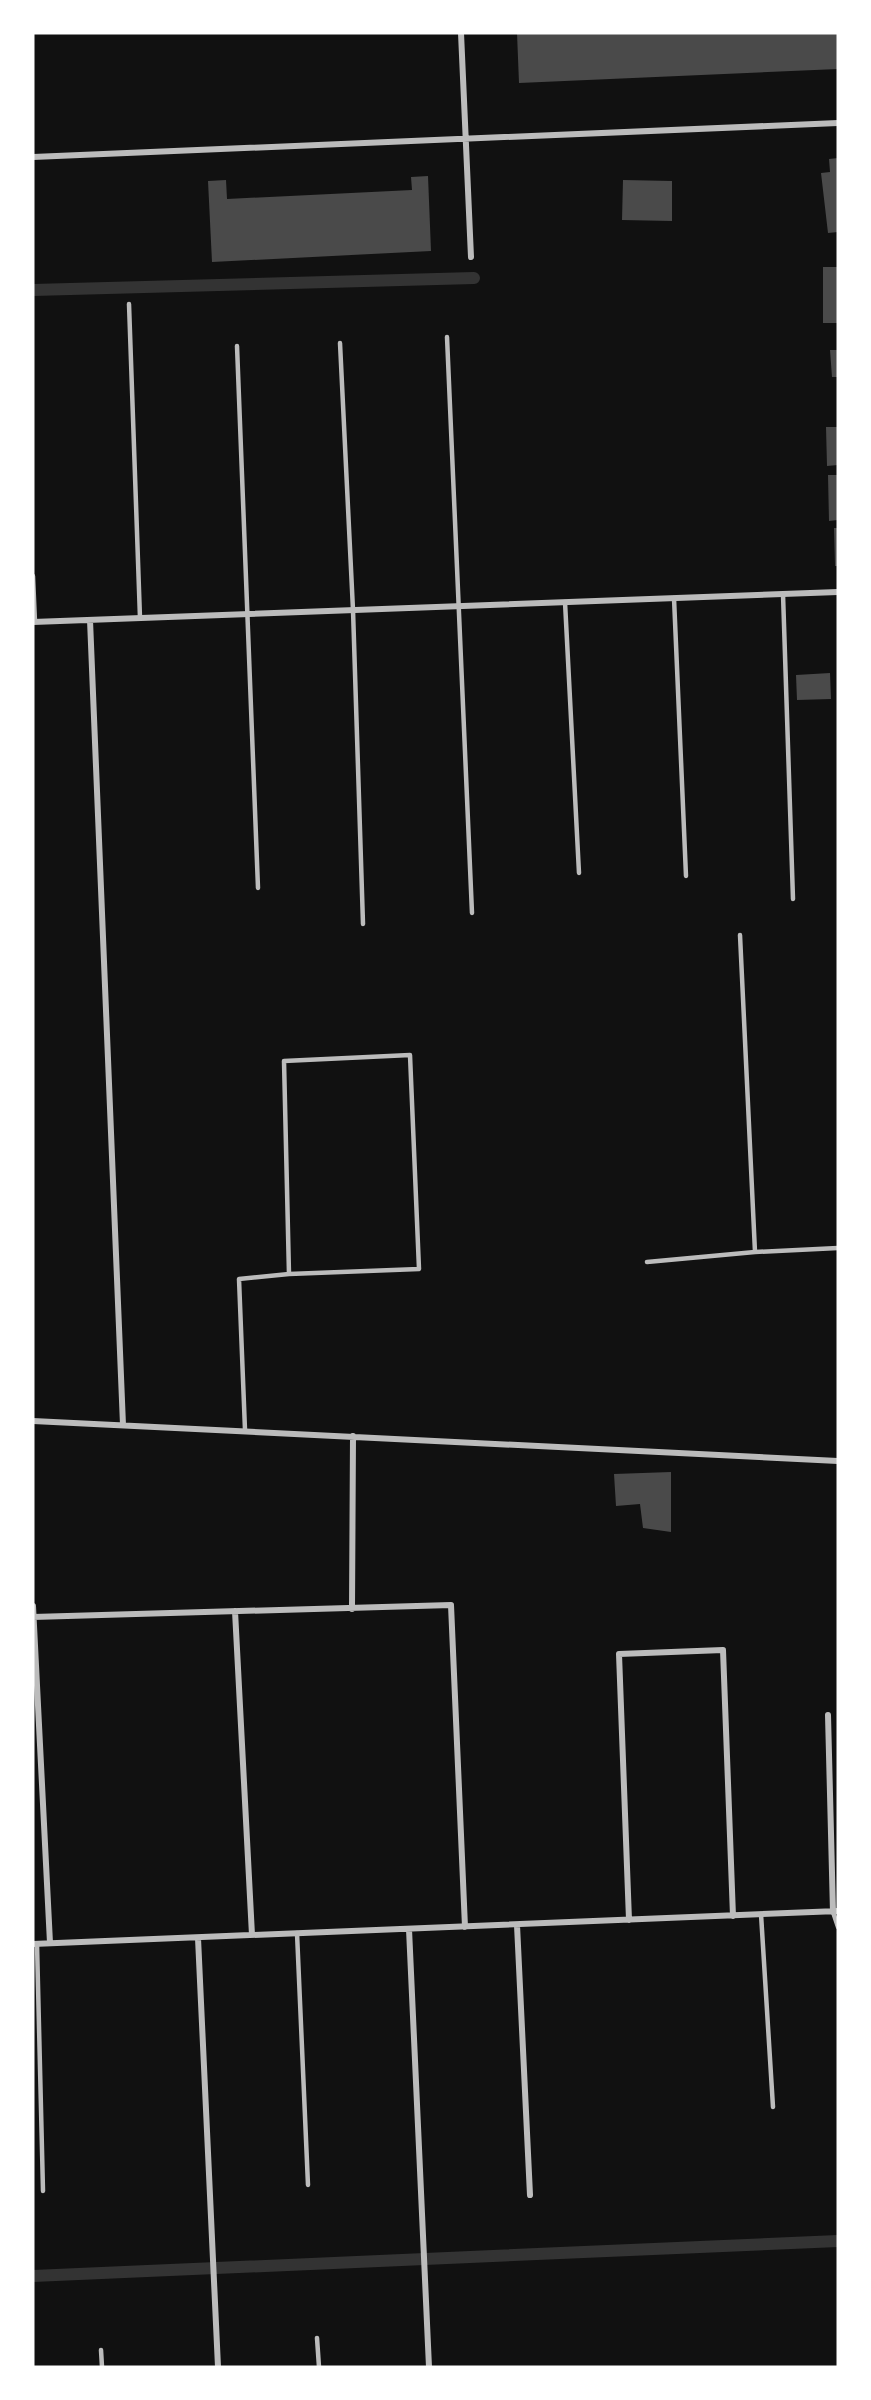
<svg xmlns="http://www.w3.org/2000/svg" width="871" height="2400" font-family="'Crimson Pro',serif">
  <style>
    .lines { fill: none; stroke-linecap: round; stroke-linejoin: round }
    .stream { stroke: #333; stroke-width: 12 }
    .building { fill: #4a4a4a }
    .service { stroke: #bcbcbc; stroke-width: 4.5 }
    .minor { stroke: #bcbcbc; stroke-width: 6 }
  </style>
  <rect width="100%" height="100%" fill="#111"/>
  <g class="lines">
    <path class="stream" d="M33,290L474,278
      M33,2276L838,2241"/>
  </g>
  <path class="building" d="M517,33H838V69L519,83Z
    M838,158V232L828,233L821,173L830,172L829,159Z
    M428,176L431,251L212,262L208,181L226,180L227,199L412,190L411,177Z
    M623,180L672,181V221L622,220Z
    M823,267H838V323H823Z
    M830,350H838V377H832Z
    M826,427H838V465L827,466Z
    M828,475H838V520L829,521Z
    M834,528H838V566H835Z
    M830,673L831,699L797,700L796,675Z
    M671,1472V1532L643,1528L640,1504L616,1506L614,1474Z"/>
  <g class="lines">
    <path class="service" d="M129,304L140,618
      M447,337L472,913
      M340,343L353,610L363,924
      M237,346L258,888
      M33,576L35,622
      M783,594L793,899
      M674,598L686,876
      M565,602L579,873
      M740,935L755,1252
      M647,1262L755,1252L838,1248
      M245,1430L239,1279L289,1274L419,1269L410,1055L284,1061L289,1274
      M833,1912L838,1927
      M761,1914L773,2107
      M297,1933L308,2185
      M37,1944L43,2191
      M317,2338L319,2367
      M101,2350L102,2367"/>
    <path class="minor" d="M461,33L471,257
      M33,157L838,123
      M90,620L123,1425
      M33,622L838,592
      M33,1421L838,1461
      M33,1606L50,1943
      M352,1609L353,1436
      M235,1611L252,1935
      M33,1617L451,1605L465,1927
      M828,1715L833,1912
      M629,1920L619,1654L723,1650L733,1916
      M517,1925L530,2195
      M409,1929L429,2367
      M198,1938L218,2367
      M33,1944L838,1911"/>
  </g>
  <rect width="871" height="2400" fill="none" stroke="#ffffff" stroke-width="69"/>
</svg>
